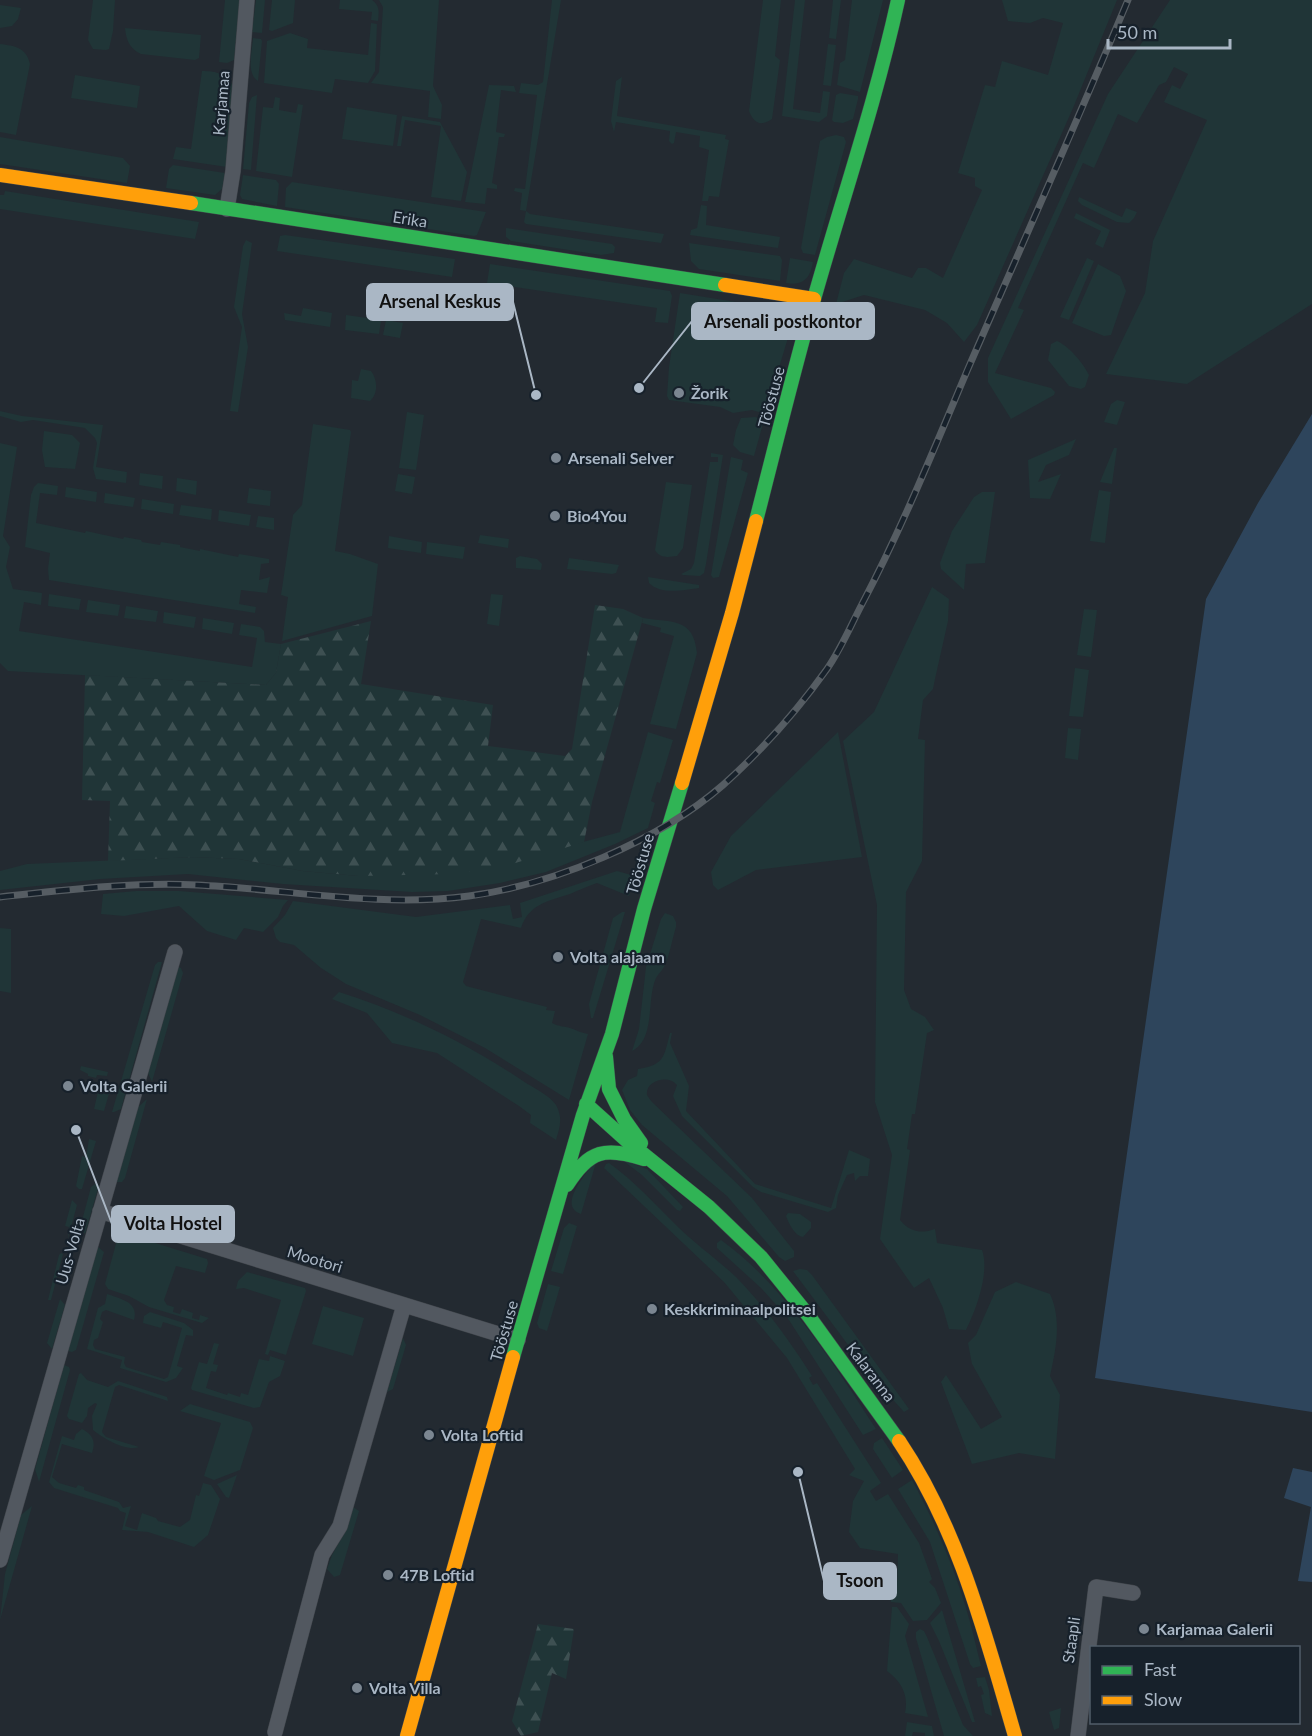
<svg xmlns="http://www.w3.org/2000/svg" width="1312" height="1736" font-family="Lato,sans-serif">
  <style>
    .green { fill: #203537 }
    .forest { fill: url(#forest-firs) }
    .water { fill: #2e455c }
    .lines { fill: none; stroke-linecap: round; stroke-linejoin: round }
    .street-casing { stroke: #3f444a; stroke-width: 16 }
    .fast-casing { stroke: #3f444a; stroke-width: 15 }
    .slow-casing { stroke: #3f444a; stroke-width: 15 }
    .street { stroke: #525860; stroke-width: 15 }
    .fast { stroke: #30b455; stroke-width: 14 }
    .slow { stroke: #ff9f0a; stroke-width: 14 }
    .rail-casing { stroke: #565d63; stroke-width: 7 }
    .rail { stroke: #17212b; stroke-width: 4.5; stroke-dasharray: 14; stroke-linecap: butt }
    .poi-dot { fill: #7b8691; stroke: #17212b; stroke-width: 2 }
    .labels { text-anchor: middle; stroke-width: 4.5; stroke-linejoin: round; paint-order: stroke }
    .street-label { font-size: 16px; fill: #aab7c5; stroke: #17212b }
    .poi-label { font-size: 16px; font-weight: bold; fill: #aab7c5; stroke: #17212b; text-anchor: start }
    .leader { fill: none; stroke: #aab7c5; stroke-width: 2 }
    .callout-dot { fill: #aab7c5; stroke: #17212b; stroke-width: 2 }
    .callout { fill: #aab7c5; stroke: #aab7c5; stroke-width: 2 }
    .callout-label { font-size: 18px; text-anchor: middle; font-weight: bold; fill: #111 }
  </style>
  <defs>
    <pattern id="forest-firs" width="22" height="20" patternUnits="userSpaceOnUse" patternTransform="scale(1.5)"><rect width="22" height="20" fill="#203537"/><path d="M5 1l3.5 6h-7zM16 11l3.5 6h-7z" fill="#3e5052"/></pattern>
  </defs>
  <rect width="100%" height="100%" fill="#232a31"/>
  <path class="green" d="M93,0H115L113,31L109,49L106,50L93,49L88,40Z
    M225,0H240L234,60L227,63L219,62Z
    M256,0H265L262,33L252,32Z
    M272,0H295L293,23L272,31L269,30Z
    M340,0H372C380,6 379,12 378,21L371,20L372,12L339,9Z
    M379,0H439L433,86L442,105L441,119L428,117L430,91L371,83L379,72L383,7Z
    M552,0H561L526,211L530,214L664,234L661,243L526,224L524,222L526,211L520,210L522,193L514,191L515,188L525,189L537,95L519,93L521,83L538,85L543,82Z
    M763,0H781L775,56L780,60L772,119C760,127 754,123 749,111Z
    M795,0H805L793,109L820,113L823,91L830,92L827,116L819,122L782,116Z
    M833,0H841L836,39L829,38Z
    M852,0H883L860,92L837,85L840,63L845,60Z
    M1002,0H1117L1073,108L977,325L964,342L947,323L925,310L864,295L836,304L844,273L854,259L912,278L918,268H926L943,278L982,190L975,186V178L958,173L985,85L995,87L1002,61L1048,75L1063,23L1043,18L1030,23L1008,21Z
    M1170,0H1312V304L1187,384L1106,374L1145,293L1153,241L1207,120L1164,102L1172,85L1180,89L1188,74L1174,67L1166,82L1159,85L1137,123L1118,114L1094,168L1083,163L1018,308L1024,310L995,373L1051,388L1055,392L1054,395L1011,419L988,382V358L1108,94Z
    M0,5L21,8L18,19L12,26L0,28Z
    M371,23L377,24L375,71L368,83L335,79L332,93L264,83L267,41L290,33L308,39L307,48L368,55Z
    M125,28L201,35L199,58L195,60L141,54C130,49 126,40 125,28Z
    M253,38L261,39L262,41L258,81C246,73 252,52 253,38Z
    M0,44C15,46 26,47 30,64L16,135L0,132Z
    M828,44L836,45L831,86L823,85Z
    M202,71C217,71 227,74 234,88L227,167L173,159L176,147L191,149Z
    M75,75L140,86L137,108L71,98Z
    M622,77L617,116L726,135L725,139L729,140L719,197L709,196L708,201H702L709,150L699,147L700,136L676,132L674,143L672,144L669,141L670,131L616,122L614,132L611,121L616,81Z
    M489,85L514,86L516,92L501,90L496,132L505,134L504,137H499L492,183L497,185V189L487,188L485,204L465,202Z
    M840,93L858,96V99L853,119L843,123L834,122L832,120L836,95Z
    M257,95L251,170L243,169L249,103L252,97Z
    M275,97L280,98L279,110L296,113L298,104L303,105L292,177L256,171L263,107L273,108Z
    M347,107L397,115L393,146L342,139Z
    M402,116L440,122L467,172L461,201L431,197L441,126L405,120L401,146H397Z
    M836,135L844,137L846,142L815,255L803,253L801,248L820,141L827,137Z
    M0,137L123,158L130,166L127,183L0,164Z
    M173,165L225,173L222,189L215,195L166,188L169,169Z
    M243,175L276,180L279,184L277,206L242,199L240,195Z
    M292,182L486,212L477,235L474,236L285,207L286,188Z
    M5,191L199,222L195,239L0,209V195H4Z
    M1079,197L1122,217L1126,208L1137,212L1134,218L1129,223L1117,222L1082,205L1078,201Z
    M701,205L707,206L706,225L780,237L778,248L690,235L691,230L697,228Z
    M1076,213L1110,230L1103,248L1095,244L1101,231L1074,218Z
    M506,228L612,244L615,247L614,253L601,255L511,241L506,237Z
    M285,235L455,259L452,277L277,251L280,236Z
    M246,240L252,243L242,314L248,347L238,412L230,411L242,327L234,307L243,246Z
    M689,243L780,256L782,260L780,281L699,269L691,261Z
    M790,258L813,262C810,279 803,286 786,283Z
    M1087,258L1094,261L1069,320L1060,317Z
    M490,264L670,291L672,296L668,323L655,322L657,308L487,283Z
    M1098,264L1120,276L1126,291L1111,335L1104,336L1072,323Z
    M680,293L793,311L787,341L766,411L762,413L752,410L733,413L720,407L669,400L667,396L669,367Z
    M303,308L332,313L330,327L285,320L284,313L301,316Z
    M346,315L381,320L379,334L345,330Z
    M386,320L403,323L400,338L383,335Z
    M1057,341C1069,346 1083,363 1089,375L1085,387L1081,389L1069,386L1048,360L1051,344Z
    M361,369L371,371C378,380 378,394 370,401L351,398L352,380L358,381Z
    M1117,400L1125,402L1117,425L1104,422L1111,404Z
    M0,411L22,416L103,425L96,467L127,472L126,483L96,479L93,468L97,443L95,438L85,428L33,420L21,422L0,416Z
    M407,412L424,415L416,470L399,468Z
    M755,417L764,420L754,456L740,452L733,445L736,430L741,418Z
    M313,424L350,430L351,432L335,551L350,554L378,564L372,616L282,641L288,597L281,595L293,515L302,505Z
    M44,431L72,435L80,443L75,469L45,467L42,450Z
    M1076,439L1069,455L1046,465L1038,482L1061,474L1050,499L1030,498L1028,460Z
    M0,443L17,447L3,536L10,547L6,567L13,589L42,593L41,605L24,602L19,631L252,667L257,638L239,635L241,624L260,627L264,631L265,642L281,644L276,673L266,685L8,671L0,663Z
    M1114,448H1117L1112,484L1100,482Z
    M711,453L723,455L706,564L704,573L700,576L683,575L681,574L691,569L694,563L710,462H718V457H711Z
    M731,457L743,460L741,470L748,473L719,577L713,578L711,575Z
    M140,473L163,476L162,489L139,485Z
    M398,474L415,477L412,494L395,491Z
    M177,478L197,481L196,495L176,491Z
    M666,482L692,485L683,548L677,556C669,557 660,559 655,550Z
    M38,483L58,486L57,495L40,493L36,523L85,533L86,531L123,539L124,537L141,540L142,542L160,545L161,542L180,545V547L200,551V549L238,557L239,554L269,559V563L261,564L259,580L270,577L267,593L241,590L239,604L256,607L255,613L49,580L48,569L50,553L25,547L31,495L34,487Z
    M66,487L97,492L96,502L65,497Z
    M249,488L271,491L270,506L247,503Z
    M1099,490L1111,492L1105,543L1090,541Z
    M982,492H995L985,563L966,564L964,590L941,569L940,563L952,531L974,497Z
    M105,493L135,498L133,507L104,503Z
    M142,499L174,504L173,514L141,509Z
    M181,505L212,509L211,520L179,515Z
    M219,510L251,515L249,526L218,521Z
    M258,516L274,518V530L256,527Z
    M480,535L509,539L508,548L478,543Z
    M389,536L422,542L421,553L388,548Z
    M427,542L465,547L463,559L426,554Z
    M520,556L537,559L542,564L541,570L516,568V558Z
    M569,558L619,565L616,573L612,574L567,569Z
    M648,577L699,585V588C685,590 660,595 649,583Z
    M932,587L949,599L948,621L935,679L933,689L923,700L918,739L925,740L922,861L906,892L904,990L911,1009L925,1017L934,1030L927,1033L915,1114H912L907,1149L910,1150L900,1220C910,1232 921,1234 935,1229L937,1243L982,1250C990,1272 976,1310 966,1330L949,1329L943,1308L929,1278L914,1288L880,1239L892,1155L875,1102L877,905L843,741L874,712Z
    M49,594L81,599L79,610L48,606Z
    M491,594L503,595L499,626L487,624Z
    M88,600L120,605L118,616L86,612Z
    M126,606L158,611L156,622L124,618Z
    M1084,609L1097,610L1091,657L1077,655Z
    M164,612L196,617L194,628L163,623Z
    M203,618L234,623L232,634L202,629Z
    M643,618C673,623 693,617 697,653L676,729L650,724L674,636L660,632L661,628L642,623Z
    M1075,668L1089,670L1083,717L1069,716Z
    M1068,728L1081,729L1078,760L1065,758Z
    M648,732L673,740L660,783L657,782L651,801L655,803L648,828L615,844L546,872L500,883L448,891L412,892L283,884L188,874L100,879L0,890V871L27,864L193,857L239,859L303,871L359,876L568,846L620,832Z
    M838,732L862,857L756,870L718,890L713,885L711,872L731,836Z
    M617,871L635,876L629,896L597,883C588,886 579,890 570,894C548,901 529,904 521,928L481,919L463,982L466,986L547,1007L546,1010L555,1011L552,1023C559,1027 565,1026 573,1029C578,1031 582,1033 588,1034L569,1100L485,1048L420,1015L346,984L321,968L294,945L280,942L276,938L273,928L285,915L293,901L416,917L510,905L513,919L522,917L520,903Z
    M136,891H179L288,900L283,906L278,917L263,932L244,928L236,940L207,931L179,906L124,916L101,914L103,894Z
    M622,912H625L593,1018H591L589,1004L613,918Z
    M665,913L673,916L676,922V927C672,939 670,955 664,967C662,971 658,974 656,978C646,1000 656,1039 632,1051L639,1029L646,967L661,919Z
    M0,928L11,929V993L0,991Z
    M158,962H162L121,1109L114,1112H112L155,965Z
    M177,966L181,968L183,973L152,1082L148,1073Z
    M339,992C405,1013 469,1044 526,1083C536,1089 550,1096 556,1105C563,1118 560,1127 556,1140L530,1123L531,1115L519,1106L437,1053L392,1043L367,1013L332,999Z
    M670,1033H672L670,1043L689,1086L686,1111L755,1184L831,1208L849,1150L870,1159L868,1176H860L855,1181L854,1173L847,1175L838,1195L836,1208L828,1212L761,1192L753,1187L682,1116L673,1096L677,1085C668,1074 645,1081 647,1095C648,1097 651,1101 653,1103L752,1198L794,1251V1257L785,1261L779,1257L727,1196L642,1125L630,1110L622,1090L628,1080L637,1076L638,1069C665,1065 664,1056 670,1033Z
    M81,1066L108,1072L107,1076L97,1075L96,1078L88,1076V1074L80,1070Z
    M99,1087L110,1090L104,1111L94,1109Z
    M147,1099L125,1178L122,1182H116L136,1109Z
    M89,1139L96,1141L82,1189H79L76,1186L82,1156L86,1157Z
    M597,1159L581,1214C556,1206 588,1171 597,1159Z
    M621,1159L647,1169L683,1207L680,1211L677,1210L642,1175Z
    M609,1163C634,1181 655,1204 677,1226C695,1244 717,1259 736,1277C766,1308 789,1340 812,1376L809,1378L813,1385L817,1383L881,1483L870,1491L876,1501L888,1494L919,1543L932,1579L929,1582L935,1588L941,1603L927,1620L913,1621L901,1603L891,1602L889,1588L897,1586L898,1554L860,1548L849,1532L853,1501L864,1481L849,1475L855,1469L787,1358L724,1282L604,1168L606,1164Z
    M95,1184L99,1185L85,1234L80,1228L91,1187Z
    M72,1200L77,1205L68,1239L69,1227L65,1226Z
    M788,1213L800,1214L811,1222V1228L803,1237C795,1236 789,1224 786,1216Z
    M569,1223L577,1226L563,1274L551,1271L564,1228Z
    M126,1234L207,1259L208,1263L205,1273L176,1266L164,1300L167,1305L174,1307L173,1312L180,1314L182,1309L193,1313L192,1318L199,1320L200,1315L209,1318L202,1323L149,1307L129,1296L108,1289L105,1284L117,1240Z
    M721,1240C783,1284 835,1365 876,1429L863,1435L787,1317L761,1288L717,1248V1243Z
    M97,1246L104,1252L76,1350L72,1352L68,1351Z
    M61,1253L63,1254L51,1300H48L59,1255Z
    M800,1269L807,1270L812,1275L909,1409L904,1412L869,1373L793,1271Z
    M247,1272L305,1288L306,1291L286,1355L270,1350L268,1355L265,1354L281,1300L244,1288L236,1289L238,1281Z
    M1016,1282L1050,1294C1062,1320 1056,1349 1050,1376L1060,1395L1055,1459L1019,1453L972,1464L941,1382L946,1375L981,1429L1002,1417L972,1364L968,1343L976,1335L995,1292Z
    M548,1284L560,1287L547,1331L539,1328L537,1323Z
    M107,1294C121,1299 139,1302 134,1320L106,1310L102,1312L100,1319L103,1322L98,1338L94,1340L93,1345L95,1349L125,1357L124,1363L126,1367L164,1379L168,1377L182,1328L163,1322L161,1328L143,1323L144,1316L150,1312L184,1323L193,1330V1336L186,1335L177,1366L183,1368L176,1378L166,1382L120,1368L122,1360L87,1349L98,1308L105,1304Z
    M60,1299L65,1305L52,1349L47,1343Z
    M323,1306L364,1318L353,1356L312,1344Z
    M403,1338L406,1345L393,1389L387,1392Z
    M214,1343L219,1344L213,1364L218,1365L216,1372L211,1371L206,1388L227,1395L228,1393L240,1397L241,1393L248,1395L259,1359L269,1361L270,1356L285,1361L280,1376L269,1382L260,1407L254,1408L192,1390L191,1388L199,1362L207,1364Z
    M64,1365L69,1367L70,1370L39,1482L35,1469Z
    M81,1373L87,1380L108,1387L118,1381L167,1397L168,1401L119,1385L115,1387L102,1432L106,1437L139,1447C126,1452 103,1438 93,1430L92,1416L97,1404L95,1403L88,1408L87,1416L82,1423L69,1419L67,1416L79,1374Z
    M190,1404L250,1422L253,1428L240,1470L214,1480L204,1476L221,1423L180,1411Z
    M82,1429C93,1435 96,1441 92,1453L62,1444L52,1477L59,1483L76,1488L78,1485L84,1487V1490L119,1502L123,1508L131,1506L125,1526L137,1530L142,1513L156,1518L158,1521L180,1527L190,1520L196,1495L199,1496L203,1483L211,1485L220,1499L208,1535L194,1547L148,1532L122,1530L126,1513L120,1511L118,1508L54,1488L49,1482L62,1436L74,1440L76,1434Z
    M882,1438L903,1470L892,1478L873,1449L874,1443Z
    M237,1475L229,1498L226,1497L217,1484Z
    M912,1480C934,1521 953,1564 966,1608C972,1627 976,1647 981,1666L973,1668L970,1664L930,1542L898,1489Z
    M32,1506L0,1620L5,1574L21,1515Z
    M353,1507L359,1511L340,1575L334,1577L327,1569L332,1555L345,1532Z
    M892,1607H897L909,1624L905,1636L928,1717L905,1713C909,1695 901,1681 887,1671Z
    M942,1610L975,1722H972L939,1641L930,1623Z
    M920,1629L924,1631L927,1637L963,1725L973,1736H944L916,1638V1632Z
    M985,1677L989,1690L992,1716L985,1713L981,1695L984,1694L981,1686L978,1687L976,1678Z
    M1061,1708L1059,1728L1054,1730L1049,1712Z
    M907,1722L932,1726L934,1736H925V1733L913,1732L912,1736H905Z"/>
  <path class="forest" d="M595,605L623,609L643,618L592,802L584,842L499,868L452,874L359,876L303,871L239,859L193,857L108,861L110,801L82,800L85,675L266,685L276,673L281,644L371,621L361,684L493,705L488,746L565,756L572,749Z
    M538,1624L574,1629L566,1679L552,1673L538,1732L521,1736L512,1721Z"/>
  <path class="water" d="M1312,414V1412L1095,1378L1206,599L1258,503Z
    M1293,1468L1312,1472V1582L1298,1581L1311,1507L1284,1498Z"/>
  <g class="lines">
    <g class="street-casing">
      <path id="street" d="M227,209L233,171L247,0
        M100,1211L518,1340
        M0,1560L175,952
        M275,1732L322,1555L340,1526L404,1305
        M1078,1736L1096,1587L1133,1593"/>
    </g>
    <g class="fast-casing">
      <path id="fast" d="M191,203L725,285
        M756,521C775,447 793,373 814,299C842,200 876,101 898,0
        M606,1057L609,1089L624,1119L641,1143
        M586,1104L626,1140L709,1207L761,1257L808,1315L899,1441
        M567,1185C590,1149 605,1147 644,1159
        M513,1357L583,1115L612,1034L644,909L682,783"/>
    </g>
    <g class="slow-casing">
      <path id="slow" d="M0,175L191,203
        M725,285L814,299
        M682,783L732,613L756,521
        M899,1441C959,1530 985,1634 1015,1736
        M407,1736L513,1357"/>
    </g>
    <use href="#street" class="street"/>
    <use href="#fast" class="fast"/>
    <use href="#slow" class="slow"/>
    <g class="rail-casing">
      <path id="rail" d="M0,897C66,890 131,882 197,885C288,889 377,908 469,896C552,885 659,841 723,785C761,751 797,711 827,669C841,649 851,625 862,604C902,528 934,449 967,371C1021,247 1076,124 1128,0"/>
    </g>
    <use href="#rail" class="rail"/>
  </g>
  <g class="poi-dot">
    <circle cx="679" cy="393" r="6"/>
    <circle cx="556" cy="458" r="6"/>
    <circle cx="555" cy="516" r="6"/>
    <circle cx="558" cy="957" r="6"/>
    <circle cx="68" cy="1086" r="6"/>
    <circle cx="652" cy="1309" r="6"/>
    <circle cx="429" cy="1435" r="6"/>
    <circle cx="388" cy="1575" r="6"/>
    <circle cx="1144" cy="1629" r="6"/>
    <circle cx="357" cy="1688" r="6"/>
  </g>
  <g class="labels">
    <g class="street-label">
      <text transform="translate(221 103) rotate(-85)" y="6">Karjamaa</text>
      <text transform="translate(410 219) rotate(9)" y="6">Erika</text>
      <text transform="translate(771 397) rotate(-75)" y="6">Tööstuse</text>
      <text transform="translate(640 864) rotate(-74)" y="6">Tööstuse</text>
      <text transform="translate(70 1251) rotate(-74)" y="6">Uus-Volta</text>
      <text transform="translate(315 1259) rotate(17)" y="6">Mootori</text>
      <text transform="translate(504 1331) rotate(-74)" y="6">Tööstuse</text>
      <text transform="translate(871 1372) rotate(53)" y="6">Kalaranna</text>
      <text transform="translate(1071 1640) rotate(-82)" y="6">Staapli</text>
    </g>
    <g class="poi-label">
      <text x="691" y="399">Žorik</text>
      <text x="568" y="464">Arsenali Selver</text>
      <text x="567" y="522">Bio4You</text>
      <text x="570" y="963">Volta alajaam</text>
      <text x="80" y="1092">Volta Galerii</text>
      <text x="664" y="1315">Keskkriminaalpolitsei</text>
      <text x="441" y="1441">Volta Loftid</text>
      <text x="400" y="1581">47B Loftid</text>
      <text x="1156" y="1635">Karjamaa Galerii</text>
      <text x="369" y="1694">Volta Villa</text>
    </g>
  </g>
  <path class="leader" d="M536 395L513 302M639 388L692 321M76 1130L112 1224M798 1472L824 1581"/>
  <g class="callout-dot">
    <circle cx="536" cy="395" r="6"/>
    <circle cx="639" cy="388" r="6"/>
    <circle cx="76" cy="1130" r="6"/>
    <circle cx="798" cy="1472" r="6"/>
  </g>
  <g class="callout">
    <rect x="367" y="284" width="146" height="36" rx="6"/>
    <rect x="692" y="303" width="182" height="36" rx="6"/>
    <rect x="112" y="1206" width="122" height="36" rx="6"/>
    <rect x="824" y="1563" width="72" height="36" rx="6"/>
  </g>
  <g class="callout-label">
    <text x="440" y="308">Arsenal Keskus</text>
    <text x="783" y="328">Arsenali postkontor</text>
    <text x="173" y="1230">Volta Hostel</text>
    <text x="860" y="1587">Tsoon</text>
  </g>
  <rect x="1090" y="1646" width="210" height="78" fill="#17212b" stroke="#525d69" stroke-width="1.5"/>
  <rect x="1102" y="1666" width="30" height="9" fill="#30b455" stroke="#525d69" stroke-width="1.5"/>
  <text x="1144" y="1676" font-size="18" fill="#aab7c5">Fast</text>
  <rect x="1102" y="1696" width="30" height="9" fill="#ff9f0a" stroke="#525d69" stroke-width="1.5"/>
  <text x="1144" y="1706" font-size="18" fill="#aab7c5">Slow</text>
  <path d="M1108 39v9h122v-9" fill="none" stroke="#aab7c5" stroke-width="3"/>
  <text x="1117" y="39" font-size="18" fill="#aab7c5" stroke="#17212b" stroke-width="4.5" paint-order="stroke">50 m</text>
</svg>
